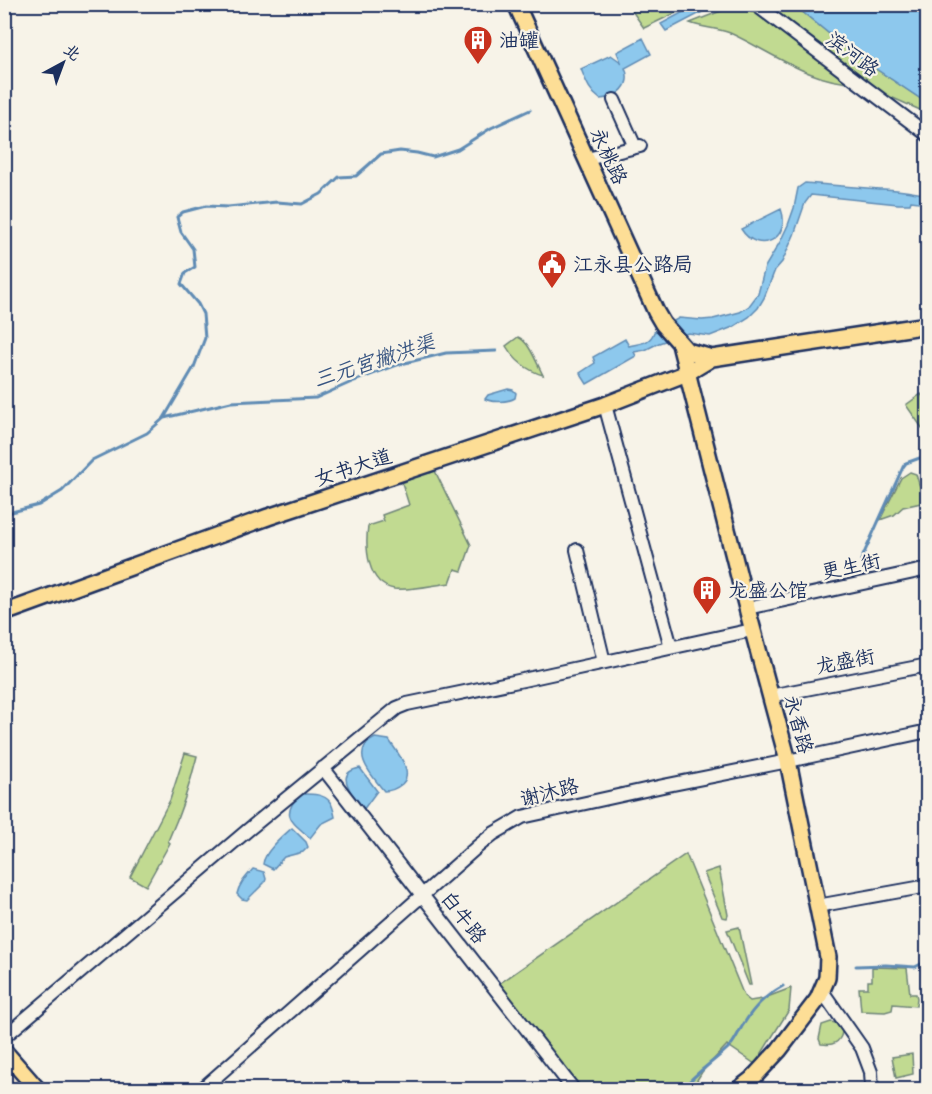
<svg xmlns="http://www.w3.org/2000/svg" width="932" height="1094" font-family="'Architects Daughter','LXGW WenKai TC',sans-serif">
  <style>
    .built { fill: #f2e5d0 }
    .green { fill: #c1da91; stroke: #6e8478; stroke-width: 1.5 }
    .water { fill: #8dc8ed; stroke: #5f8bb4; stroke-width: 1.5 }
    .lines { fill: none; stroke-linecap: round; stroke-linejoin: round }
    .stream { stroke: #5f8bb4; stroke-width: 3 }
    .minor-casing { stroke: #1b2f5e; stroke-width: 16 }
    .major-casing { stroke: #1b2f5e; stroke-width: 20 }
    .minor { stroke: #f7f3e8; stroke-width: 12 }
    .major { stroke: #fdde96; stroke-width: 15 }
    .labels { text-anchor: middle; stroke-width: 4.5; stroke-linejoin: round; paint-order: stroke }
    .poi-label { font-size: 20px; fill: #1b2f5e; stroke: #f7f3e8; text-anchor: start }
    .street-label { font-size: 20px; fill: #1b2f5e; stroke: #f7f3e8 }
    .water-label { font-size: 21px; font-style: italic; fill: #385582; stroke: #f7f3e8 }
  </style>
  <rect width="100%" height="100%" fill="#f7f3e8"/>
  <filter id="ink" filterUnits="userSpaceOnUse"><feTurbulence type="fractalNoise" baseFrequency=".0167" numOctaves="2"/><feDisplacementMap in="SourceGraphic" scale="12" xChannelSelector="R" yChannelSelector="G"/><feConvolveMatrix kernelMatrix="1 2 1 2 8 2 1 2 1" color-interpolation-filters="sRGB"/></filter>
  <g filter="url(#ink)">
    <path class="built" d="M5,1051L38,1089H5Z"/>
    <path class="green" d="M628,5H692L644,28Z
      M736,5H741L766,14L755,5H794L855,55L927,103V113L859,83C813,85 770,51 730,33C717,28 703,28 690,23Z
      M518,337C529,341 537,364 543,375C528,371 514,360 506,346Z
      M921,394L927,402V435L906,405Z
      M428,471L430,473L435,471L471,545L462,571L455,569L450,583C433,585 410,591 394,589C367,584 365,548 368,526L384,521L382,515L409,505L402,483Z
      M910,472L916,474L924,500L921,503L903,507L894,515L880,520L901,478Z
      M185,753L197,756C190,785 180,814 168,841L170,843L146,886L130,877L170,800Z
      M686,854L744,996L750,1001L762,999L791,988L789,1010L755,1064L727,1045L702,1072L697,1080L704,1089L568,1090L496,986Z
      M719,868L728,915L727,918L722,917L704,873Z
      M739,927L751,985H749L727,930Z
      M872,967L907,968L910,994H916L917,998L916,1006L893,1004L892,1010L885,1012L861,1011L859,988H868V981H872Z
      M831,1022L840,1024C845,1032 840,1042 832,1044C828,1045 825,1044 821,1044L819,1039L822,1025Z
      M912,1054L913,1074L896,1078L892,1057Z"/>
    <path class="water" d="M698,4L720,5L708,9L666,31L661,24Z
      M794,5H927V103L855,55Z
      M643,38L651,54L625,68C633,86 617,98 600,99C589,91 586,81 581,69L611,55L621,62L617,52Z
      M805,183L879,189C896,188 911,193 927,194V203L911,201L910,204H898L811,195L805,203L794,235L782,262L775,270L764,298L758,308L749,317L733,327L710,336L688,333L659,343L645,350L634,352L636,356L587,384L580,373L595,363L593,357L625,339L629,346C640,343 650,344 654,332L679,318L702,320L713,319L740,312L749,306L758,294L765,267L780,242L788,225L794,208L798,188Z
      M781,209C792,239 758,256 741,229Z
      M508,389L513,390L516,393L515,398C508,402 493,403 485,399L488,395Z
      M375,738L389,740C396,751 415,772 402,784C396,789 391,791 384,791C372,776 348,751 375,738Z
      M360,768L377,791L363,810C358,807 357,803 354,798C347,785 338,772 360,768Z
      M300,794C309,794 324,793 330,802C333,806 334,812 335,817L321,824L310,838C293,822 279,817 300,794Z
      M292,828L306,842L308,847L303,852L284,857L273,869L263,864C264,852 283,836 292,828Z
      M253,869L264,872L266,879L265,882L247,900L242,899L237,894C239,884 246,877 253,869Z"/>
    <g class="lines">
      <path class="stream" d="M164,418L194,367L205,338L203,314L198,304L181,284L185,273L195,267L193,249L181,232L177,217L183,212L206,206L228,207L277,202L302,204L321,194L339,177L356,176L381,154L400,151L417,153L433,157L458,149L491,128L530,110
        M4,514L39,505L62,491L92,460L147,433L164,418L231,402L316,398L354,381L397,365L446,353L496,351
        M861,560L903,467L906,463L928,455
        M856,966L886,965L915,967L921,964L928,959
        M682,1090C695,1072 716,1061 731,1045C736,1039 739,1031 743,1025C754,1007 765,996 783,986"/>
      <g class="minor-casing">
        <path id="minor" d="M755,4L928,135
          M614,100L635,147
          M587,159L640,146
          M605,405L671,647
          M577,550L604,662
          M747,608L928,569
          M770,696L928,665
          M323,768L574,1090
          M817,906L928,886
          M822,991L862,1048L871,1072L872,1090
          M4,1037L248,830L397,708L407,704L523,680L752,630
          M201,1090L477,847L493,834L522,817L663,786L788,761L928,731"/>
      </g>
      <g class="major-casing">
        <path id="major" d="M516,4L656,312L663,324L687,351L712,358L928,325
          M680,344L749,616L788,761L828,957L827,978L818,999L779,1050L751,1080L738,1090
          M4,613L268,517L605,405L687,373L712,358
          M4,1051L38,1090"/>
      </g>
      <use href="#minor" class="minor"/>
      <use href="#major" class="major"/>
    </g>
  </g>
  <defs>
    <g id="building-pin" transform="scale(1.5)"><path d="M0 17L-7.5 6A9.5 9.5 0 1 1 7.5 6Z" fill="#c8321e" stroke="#f7f3e8"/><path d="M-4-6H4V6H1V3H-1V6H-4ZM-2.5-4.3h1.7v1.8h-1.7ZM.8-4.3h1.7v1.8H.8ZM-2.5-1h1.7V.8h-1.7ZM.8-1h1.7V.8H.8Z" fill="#fff"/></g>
    <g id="civic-pin" transform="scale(1.5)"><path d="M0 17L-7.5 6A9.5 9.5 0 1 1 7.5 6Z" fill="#c8321e" stroke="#f7f3e8"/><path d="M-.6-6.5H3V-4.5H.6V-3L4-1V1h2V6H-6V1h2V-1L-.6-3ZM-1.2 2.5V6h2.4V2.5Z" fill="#fff"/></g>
  </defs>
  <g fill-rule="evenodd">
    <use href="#building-pin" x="478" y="40"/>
    <use href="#civic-pin" x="552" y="264"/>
    <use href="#building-pin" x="707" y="590"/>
  </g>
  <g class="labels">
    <g class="poi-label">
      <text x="499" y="47">油罐</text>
      <text x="573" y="271">江永县公路局</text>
      <text x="728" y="597">龙盛公馆</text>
    </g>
    <g class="street-label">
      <text transform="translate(853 54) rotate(37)" y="7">滨河路</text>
      <text transform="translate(609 156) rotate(65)" y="7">永桃路</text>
      <text transform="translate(353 467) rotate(-18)" y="7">女书大道</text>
      <text transform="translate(851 566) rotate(-12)" y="7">更生街</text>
      <text transform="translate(845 661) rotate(-11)" y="7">龙盛街</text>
      <text transform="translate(799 724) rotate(75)" y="7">永香路</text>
      <text transform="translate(549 792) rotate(-14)" y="7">谢沐路</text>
      <text transform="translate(464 917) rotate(52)" y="7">白牛路</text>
    </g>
    <g class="water-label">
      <text transform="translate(374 361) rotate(-18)" y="7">三元宫撇洪渠</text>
    </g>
  </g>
  <rect width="932" height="1094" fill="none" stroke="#f7f3e8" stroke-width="24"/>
  <rect x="12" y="12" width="908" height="1070" fill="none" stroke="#1b2f5e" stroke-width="2" filter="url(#ink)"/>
  <g transform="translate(63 63) rotate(41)" stroke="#f7f3e8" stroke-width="4.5" paint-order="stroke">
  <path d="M0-4.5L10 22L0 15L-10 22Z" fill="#1b2f5e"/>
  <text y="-9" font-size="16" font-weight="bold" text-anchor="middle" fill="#1b2f5e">北</text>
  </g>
</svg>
